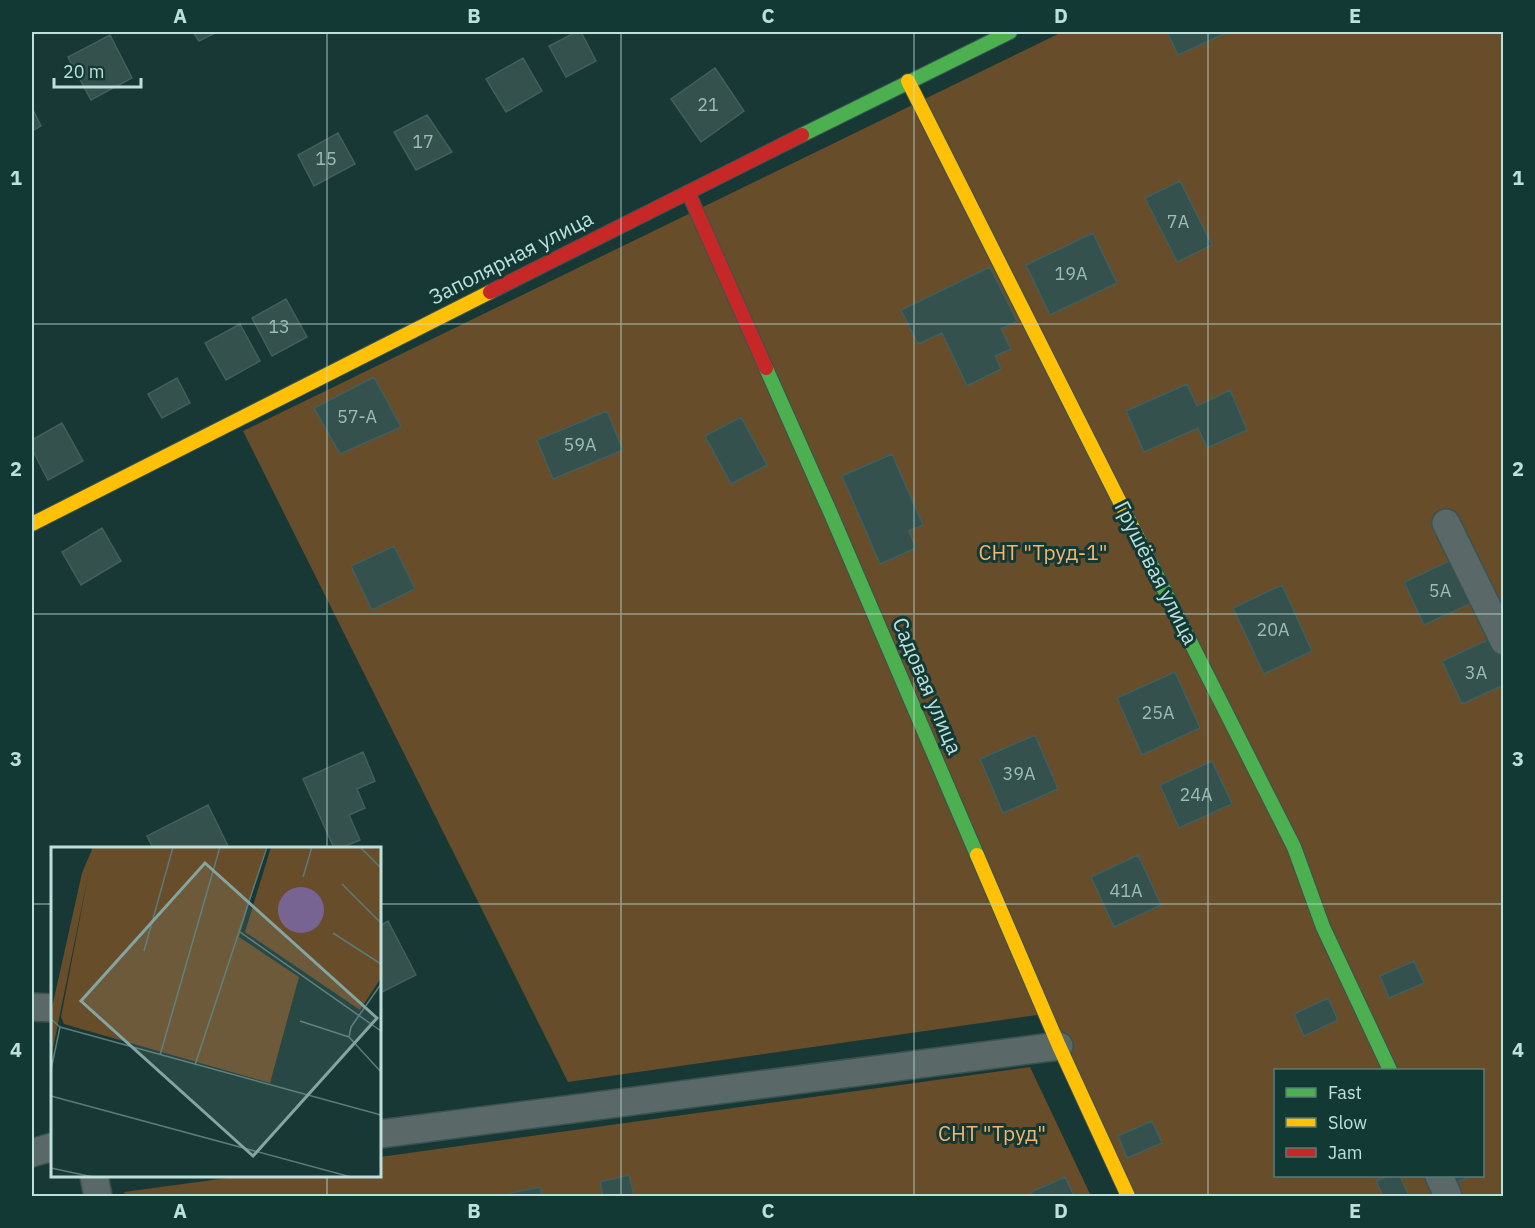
<svg xmlns="http://www.w3.org/2000/svg" width="1535" height="1228" font-family="'IBM Plex Sans',sans-serif">
	<style>
		.green { fill: #684d2a; fill-rule: evenodd }
		.building { fill: #34514e; stroke: #425f5c; stroke-width: 1.5 }
		.lines { fill: none; stroke-linecap: round; stroke-linejoin: round }
		.street-casing { stroke: #385450; stroke-width: 30 }
		.fast-casing { stroke: #385450; stroke-width: 16 }
		.slow-casing { stroke: #385450; stroke-width: 16 }
		.jam-casing { stroke: #385450; stroke-width: 16 }
		.street { stroke: #5a6867; stroke-width: 27 }
		.fast { stroke: #4caf50; stroke-width: 14 }
		.slow { stroke: #ffc107; stroke-width: 14 }
		.jam { stroke: #c62828; stroke-width: 14 }
		.grid { fill: none; stroke: #bee0db; stroke-width: 1.5; stroke-opacity: 0.55 }
		.labels { text-anchor: middle; stroke-width: 6; stroke-linejoin: round; paint-order: stroke }
		.number-label { font-size: 18px; fill: #9cbcb8 }
		.street-label { font-size: 21px; fill: #bee0db; stroke: #133935 }
		.park-label { font-size: 21px; fill: #f5b46f; stroke: #133935 }
		.inset-road { fill: none; stroke: #5a7b77; stroke-width: 1.5 }
		.view { fill: #84a5a1; fill-opacity: 0.15; stroke: #84a5a1; stroke-width: 3 }
		.inset-edge { fill: none; stroke: #bee0db; stroke-width: 3 }
		.neatline { fill: none; stroke: #bee0db; stroke-width: 2 }
		.grid-label { font-size: 20px; text-anchor: middle; font-weight: bold; fill: #bee0db }
	</style>
	<rect width="100%" height="100%" fill="#183835"/>
	<path class="green" d="M 1062,32 L 1503,32 L 1503,1196 L 1130,1196 L 1044,1014 L 568,1082 L 243,431 ZM 1276,1070 L 1482,1070 L 1482,1176 L 1276,1176 Z
		M 1030,1067 L 1091,1196 L 125,1196 L 124,1192 L 242,1176 L 380,1176 L 380,1157 Z"/>
	<path class="building" d="M 193,32 L 217,32 L 199,41 Z
		M 576,32 L 581,32 L 596,61 L 566,77 L 549,46 Z
		M 1167,32 L 1226,32 L 1226,33 L 1178,55 Z
		M 110,35 L 132,78 L 91,100 L 68,57 Z
		M 523,58 L 542,91 L 506,112 L 486,79 Z
		M 715,68 L 744,111 L 701,142 L 671,99 Z
		M 32,108 L 41,126 L 32,131 Z
		M 427,115 L 452,152 L 416,170 L 394,132 Z
		M 338,133 L 355,164 L 314,186 L 298,155 Z
		M 1180,181 L 1212,245 L 1177,262 L 1145,198 Z
		M 1093,233 L 1117,283 L 1050,315 L 1026,265 Z
		M 990,267 L 1017,321 L 1001,329 L 1011,349 L 995,356 L 1001,369 L 967,386 L 942,333 L 918,344 L 901,310 Z
		M 286,299 L 307,337 L 272,356 L 252,318 Z
		M 240,324 L 260,361 L 226,380 L 205,343 Z
		M 374,377 L 401,427 L 340,454 L 314,408 Z
		M 177,378 L 190,403 L 162,418 L 148,394 Z
		M 1187,384 L 1197,406 L 1230,390 L 1247,430 L 1207,448 L 1198,428 L 1144,452 L 1126,411 Z
		M 607,411 L 623,450 L 553,479 L 537,440 Z
		M 741,417 L 767,465 L 731,484 L 705,436 Z
		M 62,423 L 83,461 L 48,480 L 32,449 L 32,440 Z
		M 892,454 L 923,525 L 909,531 L 916,548 L 880,564 L 842,476 Z
		M 102,528 L 121,561 L 81,585 L 62,552 Z
		M 394,546 L 415,589 L 372,610 L 351,566 Z
		M 1456,558 L 1476,601 L 1424,625 L 1404,582 Z
		M 1282,585 L 1312,651 L 1264,674 L 1233,608 Z
		M 1494,637 L 1504,657 L 1504,685 L 1462,704 L 1442,661 Z
		M 1175,672 L 1200,728 L 1142,755 L 1117,698 Z
		M 1035,735 L 1058,789 L 1003,813 L 980,759 Z
		M 363,752 L 375,781 L 357,789 L 365,808 L 349,815 L 360,840 L 341,848 L 334,848 L 303,779 Z
		M 1212,761 L 1232,804 L 1179,828 L 1160,785 Z
		M 208,805 L 229,848 L 153,848 L 147,836 Z
		M 1138,855 L 1161,905 L 1114,927 L 1091,877 Z
		M 388,921 L 416,975 L 380,993 L 380,926 Z
		M 1414,961 L 1424,983 L 1389,998 L 1380,976 Z
		M 1328,998 L 1338,1020 L 1304,1036 L 1294,1014 Z
		M 1152,1121 L 1162,1143 L 1127,1158 L 1118,1136 Z
		M 629,1175 L 634,1196 L 603,1196 L 600,1182 Z
		M 1389,1176 L 1400,1176 L 1409,1196 L 1383,1196 L 1376,1181 Z
		M 1448,1176 L 1472,1176 L 1452,1184 Z
		M 1065,1177 L 1074,1196 L 1033,1196 L 1031,1192 Z
		M 540,1187 L 542,1196 L 512,1196 L 511,1193 Z"/>
	<g class="lines">
		<g class="street-casing">
			<path id="street" d="M 1446,523 L 1504,641
				M 32,1007 L 52,1008
				M 380,1134 L 1059,1046
				M 32,1153 L 52,1147
				M 94,1176 L 98,1196
				M 1439,1176 L 1448,1196"/>
		</g>
		<g class="fast-casing">
			<path id="fast" d="M 802,135 L 1010,32
				M 766,368 L 831,514 L 977,855
				M 1139,540 L 1294,847 L 1323,927 L 1390,1070"/>
		</g>
		<g class="slow-casing">
			<path id="slow" d="M 908,81 L 1139,540
				M 32,524 L 490,292
				M 977,855 L 1059,1046 L 1128,1196"/>
		</g>
		<g class="jam-casing">
			<path id="jam" d="M 688,192 L 766,368
				M 490,292 L 802,135"/>
		</g>
		<use href="#street" class="street"/>
		<use href="#fast" class="fast"/>
		<use href="#slow" class="slow"/>
		<use href="#jam" class="jam"/>
	</g>
	<path class="grid" d="M 327,32 L 327,848M 621,32 L 621,1196M 914,32 L 914,1196M 1208,32 L 1208,1196M 32,324 L 1504,324M 32,614 L 1504,614M 32,904 L 52,904M 380,904 L 1504,904M 327,1176 L 327,1196"/>
	<g class="labels">
		<g class="number-label">
			<text x="708" y="111">21</text>
			<text x="423" y="148">17</text>
			<text x="326" y="165">15</text>
			<text x="1178" y="228">7А</text>
			<text x="1071" y="280">19А</text>
			<text x="279" y="333">13</text>
			<text x="357" y="423">57-А</text>
			<text x="580" y="451">59А</text>
			<text x="1440" y="597">5А</text>
			<text x="1273" y="636">20А</text>
			<text x="1476" y="679">3А</text>
			<text x="1158" y="719">25А</text>
			<text x="1019" y="780">39А</text>
			<text x="1196" y="801">24А</text>
			<text x="1126" y="897">41А</text>
		</g>
		<g class="street-label">
			<text transform="translate(511 258) rotate(-27)" y="7">Заполярная улица</text>
			<text transform="translate(1156 573) rotate(63)" y="7">Грушёвая улица</text>
			<text transform="translate(927 686) rotate(67)" y="7">Садовая улица</text>
		</g>
		<g class="park-label">
			<text x="1043" y="560">СНТ "Труд-1"</text>
			<text x="992" y="1141">СНТ "Труд"</text>
		</g>
	</g>
	<g transform="translate(51 847)">
		<rect width="330" height="330" fill="#183835"/>
		<path d="M 42,0 L 215,0 L 188,90 L 248,130 L 219,236 L 13,177 L 10,170 L 38,24 L 0,211 L 0,165 L 31,26 ZM 220,0 L 330,0 L 330,131 L 309,163 L 194,85 Z" fill="#684d2a"/>
		<path d="M227 63a23 23 0 1 1 46 0a23 23 0 1 1-46 0Z" fill="#786493"/>
		<path class="inset-road" d="M 309,0 L 330,21M 252,30 L 261,0M 291,37 L 330,76M 189,85 L 330,184M 282,86 L 330,117M 93,104 L 122,0M 330,137 L 300,180 L 298,190 L 330,225M 0,172 L 9,180 L 330,268M 249,174 L 298,190M 109,208 L 169,0M 144,218 L 216,0M 0,223 L 9,180M 0,249 L 300,330M 0,321 L 42,330"/>
		<path class="view" d="M 154,16 L 326,171 L 202,309 L 30,154 Z"/>
		<rect width="330" height="330" class="inset-edge"/>
	</g>
	<rect width="1535" height="1228" fill="none" stroke="#133935" stroke-width="66"/>
	<rect x="1274" y="1069" width="210" height="108" fill="#133935" stroke="#577c77" stroke-width="1.5"/>
	<rect x="1286" y="1088" width="30" height="9" fill="#4caf50" stroke="#577c77" stroke-width="1.5"/>
	<text x="1328" y="1099" font-size="18" fill="#bee0db">Fast</text>
	<rect x="1286" y="1118" width="30" height="9" fill="#ffc107" stroke="#577c77" stroke-width="1.5"/>
	<text x="1328" y="1129" font-size="18" fill="#bee0db">Slow</text>
	<rect x="1286" y="1148" width="30" height="9" fill="#c62828" stroke="#577c77" stroke-width="1.5"/>
	<text x="1328" y="1159" font-size="18" fill="#bee0db">Jam</text>
	<path d="M54 78v9h87v-9" fill="none" stroke="#bee0db" stroke-width="3"/>
	<text x="63" y="78" font-size="18" fill="#bee0db" stroke="#133935" stroke-width="4.5" paint-order="stroke">20 m</text>
	<rect x="33" y="33" width="1469" height="1162" class="neatline"/>
	<g class="grid-label">
		<text x="180" y="23">A</text>
		<text x="474" y="23">B</text>
		<text x="768" y="23">C</text>
		<text x="1061" y="23">D</text>
		<text x="1355" y="23">E</text>
		<text x="16" y="185">1</text>
		<text x="1518" y="185">1</text>
		<text x="16" y="476">2</text>
		<text x="1518" y="476">2</text>
		<text x="16" y="766">3</text>
		<text x="1518" y="766">3</text>
		<text x="16" y="1057">4</text>
		<text x="1518" y="1057">4</text>
		<text x="180" y="1218">A</text>
		<text x="474" y="1218">B</text>
		<text x="768" y="1218">C</text>
		<text x="1061" y="1218">D</text>
		<text x="1355" y="1218">E</text>
	</g>
</svg>
